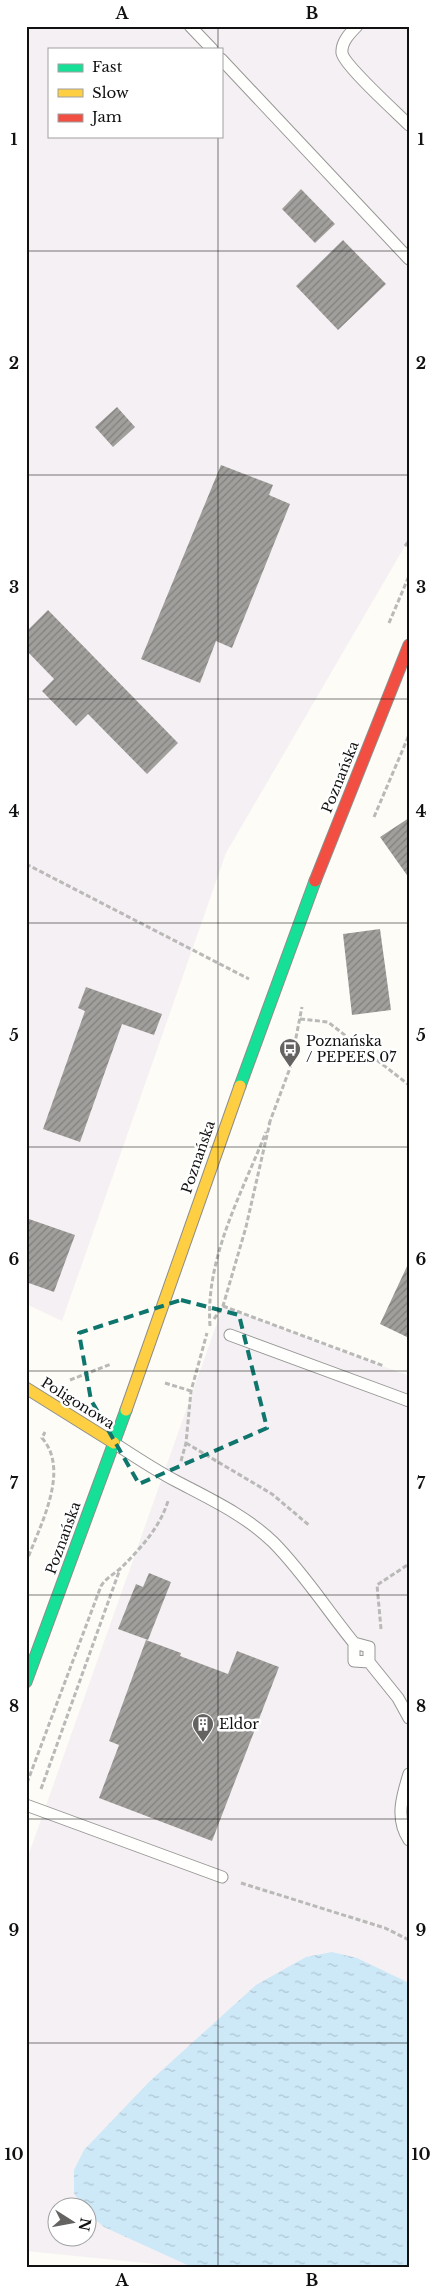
<svg xmlns="http://www.w3.org/2000/svg" width="435" height="2294" font-family="'Libre Baskerville',serif">
	<style>
		.industrial { fill: #f5f0f3; fill-rule: evenodd }
		.water { fill: url(#water-ripples) }
		.building { fill: url(#building-hatch) }
		.lines { fill: none; stroke-linecap: round; stroke-linejoin: round }
		.lane-casing { stroke: #979795; stroke-width: 13 }
		.fast-casing { stroke: #8e8d8b; stroke-width: 13 }
		.slow-casing { stroke: #8e8d8b; stroke-width: 13 }
		.jam-casing { stroke: #8e8d8b; stroke-width: 13 }
		.path { stroke: #b9b9b8; stroke-width: 3; stroke-dasharray: 5 2.5; stroke-linecap: butt }
		.lane { stroke: #fffffe; stroke-width: 11 }
		.fast { stroke: #16e098; stroke-width: 11 }
		.slow { stroke: #ffcf43; stroke-width: 11 }
		.jam { stroke: #f24e42; stroke-width: 11 }
		.marked { fill: none; stroke: #0f766e; stroke-width: 4; stroke-dasharray: 10 6; stroke-linejoin: round }
		.grid { fill: none; stroke: #111; stroke-width: 1; stroke-opacity: 0.55 }
		.labels { text-anchor: middle; stroke-width: 5; stroke-linejoin: round; paint-order: stroke }
		.street-label { font-size: 14px; fill: #111; stroke: #fff }
		.poi-label { font-size: 14px; fill: #111; stroke: #fff; text-anchor: start }
		.neatline { fill: none; stroke: #111; stroke-width: 2 }
		.grid-label { font-size: 16px; text-anchor: middle; font-weight: bold; fill: #111 }
	</style>
	<defs>
		<pattern id="water-ripples" width="26" height="14" patternUnits="userSpaceOnUse" patternTransform="scale(1.25)"><rect width="26" height="14" fill="#cde8f7"/><path d="M2 4q2-2 4 0t4 0M15 11q2-2 4 0t4 0" fill="none" stroke="#afc6d3"/></pattern>
		<pattern id="building-hatch" width="6" height="6" patternUnits="userSpaceOnUse" patternTransform="scale(1.25)"><rect width="6" height="6" fill="#a19f9c"/><path d="M-1 1l2-2M0 6l6-6M5 7l2-2" fill="none" stroke="#82807e"/></pattern>
	</defs>
	<rect width="100%" height="100%" fill="#fdfcf7"/>
	<path class="industrial" d="M 26,26 L 409,26 L 409,539 L 226,853 L 62,1321 L 26,1304 ZM 49,49 L 221,49 L 221,136 L 49,136 Z
		M 223,1306 L 409,1376 L 409,2268 L 194,2268 L 26,2251 L 26,1862 ZM 58,2206 L 88,2206 L 88,2236 L 58,2236 Z"/>
	<path class="water" d="M 332,1952 L 357,1958 L 409,1983 L 409,2268 L 194,2268 L 104,2227 L 88,2213 L 88,2206 L 82,2206 L 74,2193 L 74,2170 L 84,2150 L 149,2082 L 256,1985 L 306,1957 Z"/>
	<path class="building" d="M 301,189 L 335,224 L 315,243 L 282,209 Z
		M 343,240 L 386,284 L 338,330 L 296,286 Z
		M 117,407 L 135,427 L 113,447 L 95,427 Z
		M 221,465 L 273,485 L 269,495 L 290,504 L 232,648 L 216,641 L 200,683 L 141,659 Z
		M 48,610 L 178,743 L 147,774 L 88,714 L 76,726 L 42,691 L 54,679 L 26,650 L 26,632 Z
		M 409,818 L 409,878 L 380,837 Z
		M 380,929 L 391,1010 L 352,1015 L 343,934 Z
		M 86,987 L 162,1014 L 154,1035 L 122,1024 L 80,1142 L 43,1129 L 85,1011 L 78,1008 Z
		M 26,1218 L 75,1235 L 54,1292 L 26,1282 Z
		M 409,1262 L 409,1338 L 380,1324 Z
		M 149,1573 L 171,1582 L 148,1640 L 118,1629 L 136,1584 L 143,1587 Z
		M 146,1640 L 181,1653 L 180,1656 L 228,1674 L 237,1651 L 279,1667 L 212,1841 L 99,1798 L 119,1745 L 109,1741 Z"/>
	<g class="lines">
		<g class="lane-casing">
			<path id="lane" d="M 190,26 L 212,49
				M 357,26 C 350,33 341,42 342,53 C 344,65 397,113 409,125
				M 221,59 L 409,259
				M 230,1335 L 409,1401
				M 114,1443 C 134,1456 155,1470 176,1481 C 210,1499 245,1515 273,1542 C 303,1572 327,1610 354,1643 L 369,1647 L 369,1662 L 398,1698 L 409,1718
				M 354,1643 L 354,1661 L 369,1662
				M 409,1774 C 402,1796 395,1819 409,1840
				M 26,1805 L 222,1877"/>
		</g>
		<g class="fast-casing">
			<path id="fast" d="M 240,1086 L 315,881
				M 26,1682 L 126,1410"/>
		</g>
		<g class="slow-casing">
			<path id="slow" d="M 26,1388 L 114,1443
				M 126,1410 L 240,1086"/>
		</g>
		<g class="jam-casing">
			<path id="jam" d="M 315,881 L 409,645"/>
		</g>
		<path class="path" d="M 405,546 L 409,541
			M 389,623 L 409,576
			M 374,817 L 409,735
			M 26,864 L 249,979
			M 300,1019 L 328,1022 L 409,1085
			M 269,1124 L 290,1068 L 302,1007
			M 223,1306 L 384,1366
			M 214,1319 L 223,1306 L 246,1227 L 270,1122
			M 210,1326 C 205,1258 242,1193 266,1132
			M 70,1380 L 111,1364
			M 165,1383 L 191,1391
			M 186,1443 L 272,1494 L 310,1526
			M 181,1461 L 186,1443 L 191,1391 L 207,1333
			M 26,1563 C 39,1527 71,1471 42,1438 L 45,1432
			M 381,1629 L 377,1585 L 409,1564
			M 27,1783 L 101,1586 C 106,1578 114,1574 121,1568 C 141,1548 160,1527 168,1501
			M 41,1789 L 120,1569
			M 241,1883 L 385,1928 L 409,1940"/>
		<use href="#lane" class="lane"/>
		<use href="#fast" class="fast"/>
		<use href="#slow" class="slow"/>
		<use href="#jam" class="jam"/>
	</g>
	<path class="marked" d="M 181,1300 L 239,1315 L 267,1428 L 139,1484 L 91,1400 L 79,1333 Z"/>
	<path class="grid" d="M 218,26 L 218,49M 218,136 L 218,2268M 26,251 L 409,251M 26,475 L 409,475M 26,699 L 409,699M 26,923 L 409,923M 26,1147 L 409,1147M 26,1371 L 409,1371M 26,1595 L 409,1595M 26,1819 L 409,1819M 26,2043 L 409,2043"/>
	<defs>
		<g id="bus-pin" transform="scale(1.125)"><path d="M0 17L-7.5 6A9.5 9.5 0 1 1 7.5 6Z" fill="#646362" stroke="#fff"/><path d="M-5-6H5V4H4V6H2V4H-2V6H-4V4H-5ZM-3.5-4V0h7V-4ZM-3.5 1.2v1.5H-2V1.2ZM2 1.2v1.5H3.5V1.2Z" fill="#fff"/></g>
		<g id="building-pin" transform="scale(1.125)"><path d="M0 17L-7.5 6A9.5 9.5 0 1 1 7.5 6Z" fill="#646362" stroke="#fff"/><path d="M-4-6H4V6H1V3H-1V6H-4ZM-2.5-4.3h1.7v1.8h-1.7ZM.8-4.3h1.7v1.8H.8ZM-2.5-1h1.7V.8h-1.7ZM.8-1h1.7V.8H.8Z" fill="#fff"/></g>
	</defs>
	<g fill-rule="evenodd">
		<use href="#bus-pin" x="290" y="1049"/>
		<use href="#building-pin" x="203" y="1724"/>
	</g>
	<g class="labels">
		<g class="street-label">
			<text transform="translate(340 777) rotate(-68)" y="5">Poznańska</text>
			<text transform="translate(198 1157) rotate(-71)" y="5">Poznańska</text>
			<text transform="translate(78 1403) rotate(32)" y="5">Poligonowa</text>
			<text transform="translate(63 1538) rotate(-70)" y="5">Poznańska</text>
		</g>
		<g class="poi-label">
			<text x="306" y="1046">Poznańska<tspan x="306" dy="16">/ PEPEES 07</tspan></text>
			<text x="219" y="1729">Eldor</text>
		</g>
	</g>
	<rect width="435" height="2294" fill="none" stroke="#ffffff" stroke-width="55"/>
	<rect x="48" y="48" width="175" height="90" fill="#ffffff" stroke="#a0a0a0"/>
	<rect x="58" y="64" width="25" height="8" fill="#16e098" stroke="#a0a0a0"/>
	<text x="92" y="72" font-size="15" fill="#111111">Fast</text>
	<rect x="58" y="89" width="25" height="8" fill="#ffcf43" stroke="#a0a0a0"/>
	<text x="92" y="98" font-size="15" fill="#111111">Slow</text>
	<rect x="58" y="114" width="25" height="8" fill="#f24e42" stroke="#a0a0a0"/>
	<text x="92" y="122" font-size="15" fill="#111111">Jam</text>
	<g transform="translate(72 2222) rotate(101)"><circle r="24" fill="#ffffff" stroke="#a0a0a0"/>
	<path d="M0-4L9 19L0 12L-9 19Z" fill="#646362"/>
	<text y="-8" font-size="14" font-weight="bold" text-anchor="middle" fill="#111111">N</text>
	</g>
	<rect x="28" y="28" width="380" height="2238" class="neatline"/>
	<g class="grid-label">
		<text x="122" y="19">A</text>
		<text x="312" y="19">B</text>
		<text x="14" y="145">1</text>
		<text x="421" y="145">1</text>
		<text x="14" y="369">2</text>
		<text x="421" y="369">2</text>
		<text x="14" y="593">3</text>
		<text x="421" y="593">3</text>
		<text x="14" y="817">4</text>
		<text x="421" y="817">4</text>
		<text x="14" y="1041">5</text>
		<text x="421" y="1041">5</text>
		<text x="14" y="1265">6</text>
		<text x="421" y="1265">6</text>
		<text x="14" y="1489">7</text>
		<text x="421" y="1489">7</text>
		<text x="14" y="1712">8</text>
		<text x="421" y="1712">8</text>
		<text x="14" y="1936">9</text>
		<text x="421" y="1936">9</text>
		<text x="14" y="2160">10</text>
		<text x="421" y="2160">10</text>
		<text x="122" y="2286">A</text>
		<text x="312" y="2286">B</text>
	</g>
</svg>
